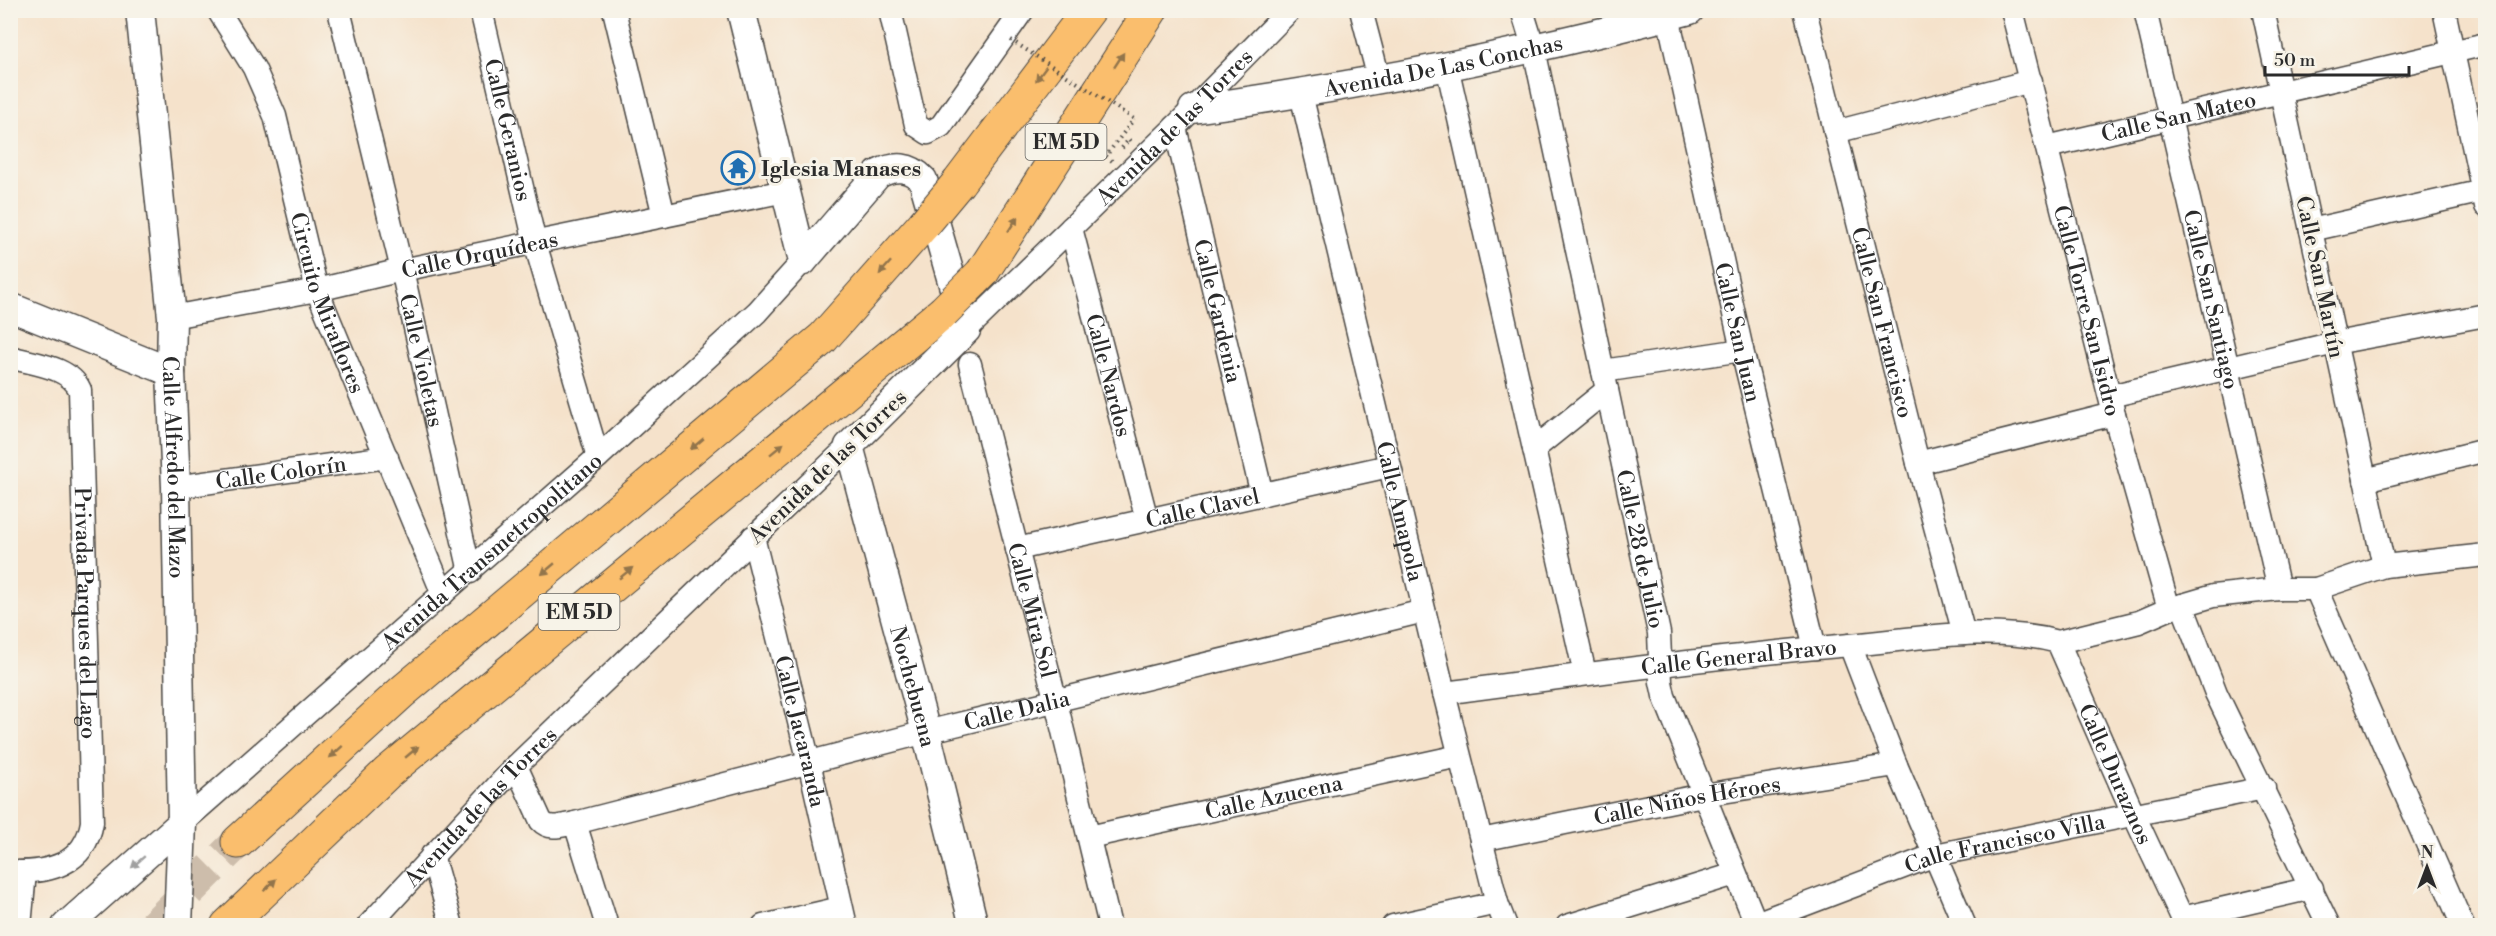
<svg xmlns="http://www.w3.org/2000/svg" width="2496" height="936" font-family="'Libre Bodoni',serif">
	<style>
		.lines { fill: none; stroke-linecap: round; stroke-linejoin: round }
		.motorway-tunnel { stroke: #cdbdab; stroke-width: 33; stroke-dasharray: 33 16; stroke-linecap: butt }
		.minor-casing { stroke: #494643; stroke-width: 25 }
		.tertiary-casing { stroke: #494643; stroke-width: 31 }
		.motorway-casing { stroke: #494643; stroke-width: 35 }
		.path { stroke: #494643; stroke-width: 4; stroke-dasharray: 1.5 4.5; stroke-linecap: butt }
		.minor { stroke: #fff; stroke-width: 22 }
		.tertiary { stroke: #fff; stroke-width: 28 }
		.motorway { stroke: #fabe6d; stroke-width: 33 }
		.motorway-bridge-casing { stroke: #494643; stroke-width: 35; stroke-linecap: butt }
		.path-bridge { stroke: #494643; stroke-width: 4; stroke-dasharray: 1.5 4.5; stroke-linecap: butt }
		.motorway-bridge { stroke: #fabe6d; stroke-width: 33 }
		.oneway { fill: #92744c }
		.oneway2 { fill: #a0a0a0 }
		.labels { text-anchor: middle; stroke-width: 6; stroke-linejoin: round; paint-order: stroke }
		.shield { fill: #f7f3e8; stroke: #686764; stroke-width: 1.5 }
		.shield-label { font-size: 21px; font-weight: bold; fill: #2b2b2b }
		.street-label { font-size: 22px; fill: #2b2b2b; stroke: #f7f3e8 }
		.poi-label { font-size: 22px; font-weight: bold; fill: #2b2b2b; stroke: #f7f3e8; text-anchor: start }
	</style>
	<rect width="100%" height="100%" fill="#f7f3e8"/>
	<filter id="ink" filterUnits="userSpaceOnUse"><feTurbulence type="fractalNoise" baseFrequency=".0167" numOctaves="2"/><feDisplacementMap in="SourceGraphic" scale="12" xChannelSelector="R" yChannelSelector="G"/><feConvolveMatrix kernelMatrix="1 2 1 2 8 2 1 2 1" color-interpolation-filters="sRGB"/></filter>
	<filter id="wash" filterUnits="userSpaceOnUse"><feTurbulence type="fractalNoise" baseFrequency=".008" numOctaves="4" result="noise"/><feDisplacementMap in="SourceGraphic" scale="24" xChannelSelector="R" yChannelSelector="G"/><feGaussianBlur stdDeviation="1.35" result="paint"/><feColorMatrix in="noise" values="0 0 0 0 0 0 0 0 0 0 0 0 0 0 0 0 0 1.4 0 .05"/><feComposite in="paint" operator="in"/></filter>
	<g filter="url(#wash)">
		<rect width="100%" height="100%" fill="#f5e2cb"/>
	</g>
	<g filter="url(#ink)">
		<g class="lines">
			<path class="motorway-tunnel" d="M 154,926 L 238,842"/>
			<g class="minor-casing">
				<g id="minor">
					<path id="s1" d="M 218,10 L 254,68 L 275,116 L 317,290 L 443,594"/>
					<path id="s2" d="M 339,10 L 402,270 L 470,572"/>
					<path id="s3" d="M 481,10 L 535,243 L 598,457"/>
					<path d="M 614,10 L 664,216"/>
					<path d="M 890,10 L 916,125 L 928,133 L 941,126 L 1023,10"/>
					<path d="M 1361,10 L 1379,79"/>
					<path id="s4" d="M 1522,10 L 1534,49 L 1659,633 L 1661,682 L 1664,696 L 1757,926"/>
					<path id="s5" d="M 1805,10 L 1918,463 L 1964,634"/>
					<path id="s6" d="M 2012,10 L 2114,414 L 2169,609"/>
					<path id="s7" d="M 2145,10 L 2279,589"/>
					<path d="M 2444,10 L 2486,206"/>
					<path id="s8" d="M 1668,16 L 1742,350 L 1815,648"/>
					<path d="M 1447,66 L 1585,674"/>
					<path id="s9" d="M 1301,94 L 1444,693 L 1497,903 L 1506,926"/>
					<path id="s10" d="M 1175,127 L 1262,495"/>
					<path d="M 1835,132 L 2031,81"/>
					<path id="s11" d="M 2047,147 L 2486,44"/>
					<path id="s12" d="M 1071,228 L 1147,520"/>
					<path d="M 2311,230 L 2483,191"/>
					<path id="s13" d="M 172,317 L 317,290 L 402,270 L 785,191"/>
					<path id="s14" d="M 966,330 L 1175,127 L 1290,10"/>
					<path id="s15" d="M 10,357 C 33,364 69,366 80,390 L 92,822 C 85,865 49,873 10,872"/>
					<path id="s16" d="M 970,364 L 1056,702 L 1110,926"/>
					<path d="M 1603,371 L 1742,350"/>
					<path d="M 2110,396 L 2335,343 L 2486,315"/>
					<path d="M 1534,449 L 1607,390"/>
					<path d="M 1918,463 L 2114,414"/>
					<path d="M 2365,480 L 2486,450"/>
					<path id="s17" d="M 176,487 L 387,457"/>
					<path id="s18" d="M 753,537 L 809,762 L 846,926"/>
					<path id="s19" d="M 1017,549 L 1389,466"/>
					<path d="M 2384,566 L 2486,555"/>
					<path d="M 2316,589 L 2463,926"/>
					<path d="M 2182,605 L 2216,693 L 2329,926"/>
					<path d="M 2058,642 L 2139,622 L 2169,609 L 2213,596 L 2279,589 L 2316,589 L 2384,566 L 2263,10"/>
					<path d="M 1850,645 L 1896,765 L 1965,926"/>
					<path id="s20" d="M 1444,693 C 1579,675 1714,657 1850,645 C 1918,639 1991,624 2058,642 L 2133,813 L 2186,926"/>
					<path d="M 516,766 L 541,821 C 550,831 563,825 575,823 L 607,926"/>
					<path id="s21" d="M 182,823 L 598,457 L 757,312 L 803,261"/>
					<path id="s22" d="M 575,823 L 926,732 L 1424,611"/>
					<path id="s23" d="M 1089,837 L 1459,756"/>
					<path id="s24" d="M 1481,840 L 1703,795 L 1896,765"/>
					<path d="M 432,855 L 452,926"/>
					<path d="M 2182,918 L 2312,888"/>
					<path id="s25" d="M 1756,923 L 1935,855 L 2264,788"/>
					<path d="M 20,926 L 25,872"/>
					<path id="s26" d="M 368,926 L 516,766 L 849,446"/>
					<path d="M 763,926 L 841,908"/>
					<path d="M 1393,926 L 1497,903"/>
					<path d="M 1567,926 L 1735,874"/>
				</g>
			</g>
			<g class="tertiary-casing">
				<g id="tertiary">
					<path id="s27" d="M 140,10 L 172,317 L 171,372 L 176,487 L 182,823 L 178,926"/>
					<path d="M 741,10 L 803,261"/>
					<path id="s28" d="M 1193,109 C 1360,86 1527,53 1690,10"/>
					<path id="s29" d="M 803,261 L 878,174 C 895,165 910,166 923,180 L 966,330 L 849,446 L 926,732 L 974,926"/>
					<path d="M 10,307 L 171,372"/>
					<path d="M 66,926 L 182,823"/>
				</g>
			</g>
			<g class="motorway-casing">
				<path id="motorway" d="M 959,182 L 1089,10
					M 982,273 L 1151,10
					M 238,842 L 402,692 L 823,338 L 924,224
					M 227,926 L 388,772 L 943,312"/>
			</g>
			<path class="path" d="M 1122,148 L 1129,139 L 1132,143
				M 1112,161 L 1106,156 L 1134,119"/>
			<use href="#minor" class="minor"/>
			<use href="#tertiary" class="tertiary"/>
			<use href="#motorway" class="motorway"/>
			<g class="motorway-bridge-casing">
				<path id="motorway-bridge" d="M 924,224 L 959,182
					M 943,312 L 982,273"/>
			</g>
			<path class="path-bridge" d="M 1011,40 L 1134,119"/>
			<use href="#motorway-bridge" class="motorway-bridge"/>
		</g>
		<defs><path id="oneway-solid" d="M-6-.8H1V-3.2L6.5 0L1 3.2V.8H-6Z" transform="scale(1.5)"/></defs>
		<g class="oneway">
			<use href="#oneway-solid" transform="translate(1119 60) rotate(-57)"/>
			<use href="#oneway-solid" transform="translate(1041 74) rotate(127)"/>
			<use href="#oneway-solid" transform="translate(1013 224) rotate(-57)"/>
			<use href="#oneway-solid" transform="translate(885 268) rotate(132)"/>
			<use href="#oneway-solid" transform="translate(697 444) rotate(140)"/>
			<use href="#oneway-solid" transform="translate(777 449) rotate(-39)"/>
			<use href="#oneway-solid" transform="translate(548 569) rotate(140)"/>
			<use href="#oneway-solid" transform="translate(626 573) rotate(-39)"/>
			<use href="#oneway-solid" transform="translate(336 752) rotate(138)"/>
			<use href="#oneway-solid" transform="translate(412 752) rotate(-40)"/>
			<use href="#oneway-solid" transform="translate(270 885) rotate(-44)"/>
		</g>
		<use class="oneway2" href="#oneway-solid" transform="translate(138 862) rotate(139)"/>
	</g>
	<defs>
		<g id="temple-ring" transform="scale(1.725)"><circle r="9.5" fill="#f7f3e8" stroke="#1f6fb2" stroke-width="1.5"/><path d="M0-6L5-2H3V0L6.5 2.5H4V6H1.5V3h-3V6H-4V2.5H-6.5L-3 0V-2H-5Z" fill="#1f6fb2"/></g>
	</defs>
	<g fill-rule="evenodd">
		<use href="#temple-ring" x="738" y="168"/>
	</g>
	<g class="labels">
		<g class="shield">
			<rect x="1025.5" y="124" width="81" height="36" rx="4.5"/>
			<rect x="538.5" y="594" width="81" height="36" rx="4.5"/>
		</g>
		<g class="shield-label">
			<text x="1066" y="149">EM 5D</text>
			<text x="579" y="619">EM 5D</text>
		</g>
		<g class="street-label">
			<text dy="8" stroke="none"><textPath href="#s28" startOffset="254">Avenida De Las Conchas</textPath></text>
			<text dy="8" stroke="none"><textPath href="#s11" startOffset="135">Calle San Mateo</textPath></text>
			<text dy="8" stroke="none"><textPath href="#s14" startOffset="291">Avenida de las Torres</textPath></text>
			<text dy="8" stroke="none"><textPath href="#s3" startOffset="123">Calle Geranios</textPath></text>
			<text dy="8" stroke="none"><textPath href="#s13" startOffset="314">Calle Orquídeas</textPath></text>
			<text transform="translate(2321 277) rotate(78)" y="8">Calle San Martín</text>
			<text dy="8" stroke="none"><textPath href="#s7" startOffset="297">Calle San Santiago</textPath></text>
			<text dy="8" stroke="none"><textPath href="#s1" startOffset="315">Circuito Miraflores</textPath></text>
			<text dy="8" stroke="none"><textPath href="#s10" startOffset="189">Calle Gardenia</textPath></text>
			<text dy="8" stroke="none"><textPath href="#s6" startOffset="310">Calle Torre San Isidro</textPath></text>
			<text dy="8" stroke="none"><textPath href="#s5" startOffset="322">Calle San Francisco</textPath></text>
			<text dy="8" stroke="none"><textPath href="#s8" startOffset="324">Calle San Juan</textPath></text>
			<text dy="8" stroke="none"><textPath href="#s2" startOffset="360">Calle Violetas</textPath></text>
			<text dy="8" stroke="none"><textPath href="#s12" startOffset="152">Calle Nardos</textPath></text>
			<text transform="translate(827 466) rotate(-44)" y="8">Avenida de las Torres</text>
			<text dy="8" stroke="none"><textPath href="#s27" startOffset="459">Calle Alfredo del Mazo</textPath></text>
			<text dy="8" stroke="none"><textPath href="#s17" startOffset="106">Calle Colorín</textPath></text>
			<text dy="8" stroke="none"><textPath href="#s19" startOffset="190">Calle Clavel</textPath></text>
			<text dy="8" stroke="none"><textPath href="#s9" startOffset="429">Calle Amapola</textPath></text>
			<text dy="8" stroke="none"><textPath href="#s4" startOffset="552">Calle 28 de Julio</textPath></text>
			<text dy="8" stroke="none"><textPath href="#s21" startOffset="412">Avenida Transmetropolitano</textPath></text>
			<text dy="8" stroke="none"><textPath href="#s16" startOffset="254">Calle Mira Sol</textPath></text>
			<text dy="8" stroke="none"><textPath href="#s15" startOffset="303">Privada Parques del Lago</textPath></text>
			<text dy="8" stroke="none"><textPath href="#s20" startOffset="297">Calle General Bravo</textPath></text>
			<text dy="8" stroke="none"><textPath href="#s29" startOffset="734">Nochebuena</textPath></text>
			<text dy="8" stroke="none"><textPath href="#s22" startOffset="456">Calle Dalia</textPath></text>
			<text dy="8" stroke="none"><textPath href="#s18" startOffset="200">Calle Jacaranda</textPath></text>
			<text dy="8" stroke="none"><textPath href="#s20" startOffset="762">Calle Duraznos</textPath></text>
			<text dy="8" stroke="none"><textPath href="#s23" startOffset="189">Calle Azucena</textPath></text>
			<text dy="8" stroke="none"><textPath href="#s24" startOffset="210">Calle Niños Héroes</textPath></text>
			<text dy="8" stroke="none"><textPath href="#s26" startOffset="164">Avenida de las Torres</textPath></text>
			<text dy="8" stroke="none"><textPath href="#s25" startOffset="262">Calle Francisco Villa</textPath></text>
		</g>
		<g class="poi-label">
			<text x="761" y="176">Iglesia Manases</text>
		</g>
	</g>
	<rect width="2496" height="936" fill="none" stroke="#f7f3e8" stroke-width="36"/>
	<g transform="translate(2427 867)" stroke="#f7f3e8" stroke-width="4.5" paint-order="stroke">
	<path d="M0-4.5L10 22L0 15L-10 22Z" fill="#2b2b2b"/>
	<text y="-9" font-size="16" font-weight="bold" text-anchor="middle" fill="#2b2b2b">N</text>
	</g>
	<path d="M2265 66v9h144v-9" fill="none" stroke="#2b2b2b" stroke-width="3"/>
	<text x="2274" y="66" font-size="18" fill="#2b2b2b" stroke="#f7f3e8" stroke-width="4.5" paint-order="stroke">50 m</text>
</svg>
